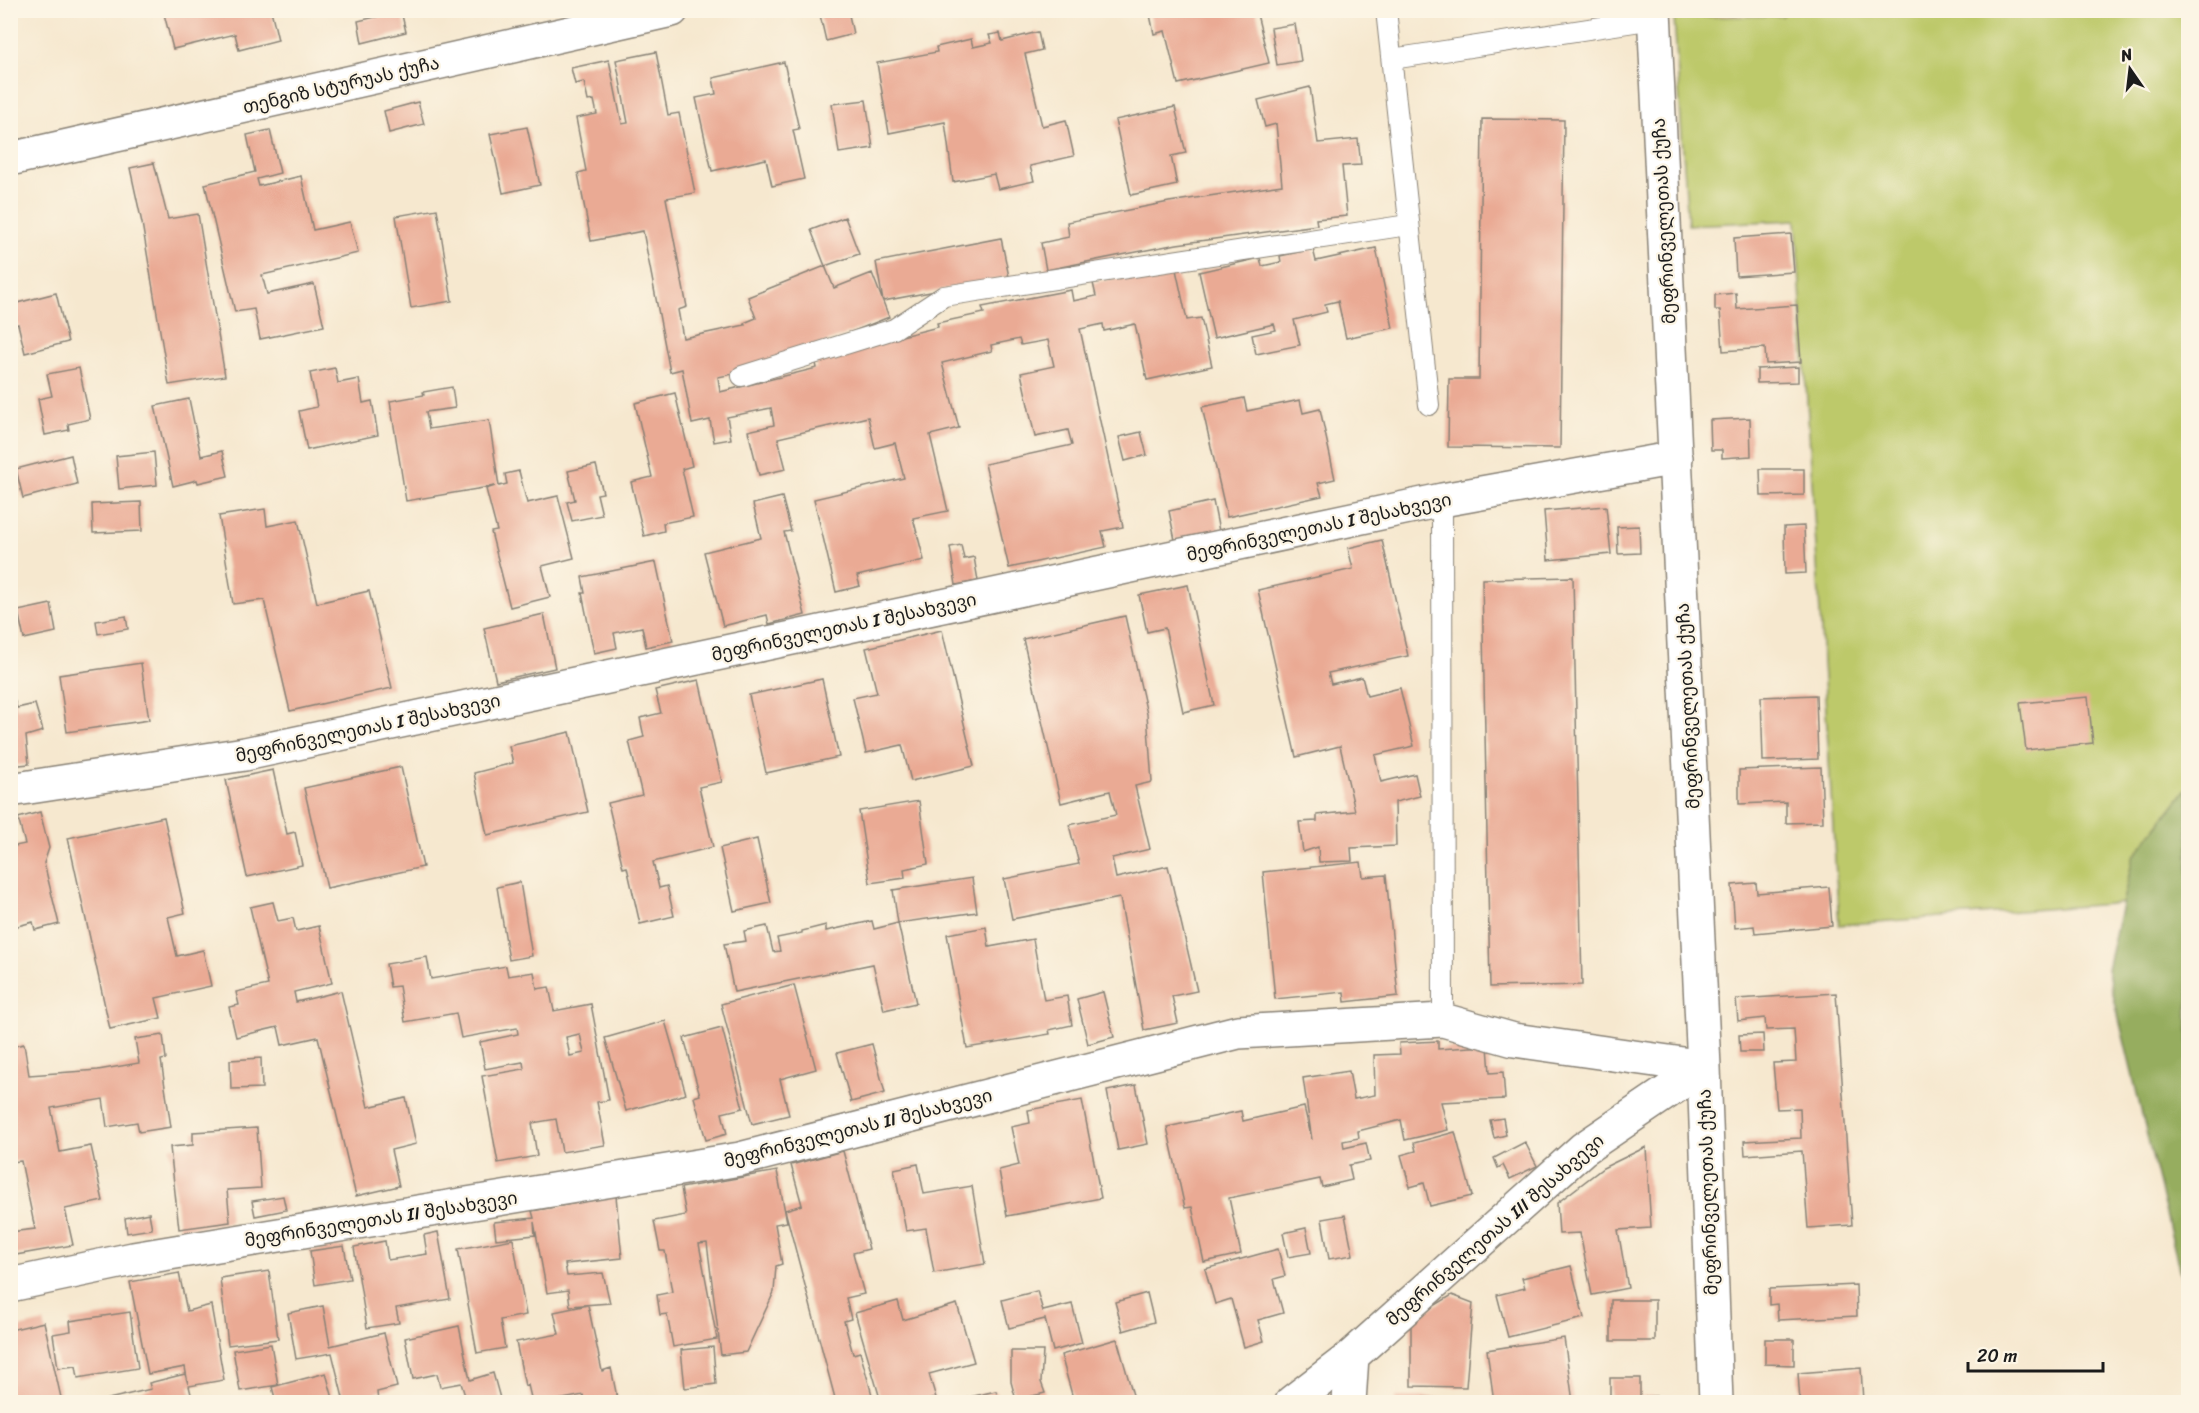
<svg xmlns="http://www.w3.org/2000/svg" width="2199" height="1413" font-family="Sriracha,'Noto Sans Georgian',sans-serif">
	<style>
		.green { fill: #bdc96b; stroke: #6c7244; stroke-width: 1.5 }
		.forest { fill: #96ad5f; stroke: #59643e; stroke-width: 1.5 }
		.building { fill: #eaaa94; fill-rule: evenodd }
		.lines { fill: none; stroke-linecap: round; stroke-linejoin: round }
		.service-casing { stroke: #898276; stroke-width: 22 }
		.minor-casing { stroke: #898276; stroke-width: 36 }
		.service { stroke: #fff; stroke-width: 20 }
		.minor { stroke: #fff; stroke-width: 33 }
		.labels { text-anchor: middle; stroke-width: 4.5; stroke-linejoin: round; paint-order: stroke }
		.street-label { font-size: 18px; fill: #1c1c1c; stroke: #fcf5e5 }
	</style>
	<rect width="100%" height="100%" fill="#fcf5e5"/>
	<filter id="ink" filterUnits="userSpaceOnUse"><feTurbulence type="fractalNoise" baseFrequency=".0167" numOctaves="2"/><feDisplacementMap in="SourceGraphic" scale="12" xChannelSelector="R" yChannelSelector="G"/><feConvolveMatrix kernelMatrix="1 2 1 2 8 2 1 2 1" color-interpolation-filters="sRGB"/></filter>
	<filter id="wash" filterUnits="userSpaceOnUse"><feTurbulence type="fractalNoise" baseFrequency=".008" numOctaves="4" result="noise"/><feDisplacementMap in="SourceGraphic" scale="24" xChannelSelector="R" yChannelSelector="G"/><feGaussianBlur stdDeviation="1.35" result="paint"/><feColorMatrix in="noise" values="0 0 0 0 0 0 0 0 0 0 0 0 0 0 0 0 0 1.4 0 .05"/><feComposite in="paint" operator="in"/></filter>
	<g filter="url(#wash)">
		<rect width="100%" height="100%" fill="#f6e8cf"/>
		<path class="green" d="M 1784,10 L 2188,11 L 2188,787 L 2133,858 L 2123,903 L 1839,925 L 1796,220 L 1688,225 L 1674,17 L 1783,16 Z"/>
		<path class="forest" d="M 2188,787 L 2188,1402 L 2184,1289 L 2107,969 L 2133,858 Z"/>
		<g id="blocks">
			<path class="building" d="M 163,10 L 271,10 L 278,40 L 239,50 L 235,34 L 173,49 Z
				M 836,10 L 848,10 L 853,34 L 826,41 L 820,15 Z
				M 1149,10 L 1256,10 L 1269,63 L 1178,84 L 1165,31 L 1154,34 Z
				M 1701,10 L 1777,10 L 1777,13 L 1701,16 Z
				M 401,11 L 406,32 L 362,43 L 358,21 Z
				M 1295,24 L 1301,61 L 1277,65 L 1271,28 Z
				M 1038,32 L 1042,50 L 1025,54 L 1042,126 L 1066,120 L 1074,156 L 1030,166 L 1034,181 L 998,189 L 994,174 L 953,182 L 945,122 L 889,133 L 877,63 L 937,52 L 936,47 L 971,39 L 973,47 L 992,43 L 989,35 L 1000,33 L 1002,41 Z
				M 656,52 L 668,115 L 679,113 L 695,193 L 666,198 L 687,307 L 678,310 L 683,338 L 745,325 L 744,323 L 756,318 L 748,297 L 825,266 L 834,288 L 872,273 L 889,317 L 762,368 L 718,377 L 720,392 L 817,368 L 815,358 L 938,327 L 937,323 L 984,313 L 982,307 L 1071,290 L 1073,301 L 1096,296 L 1093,283 L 1175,265 L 1187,320 L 1201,318 L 1212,366 L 1147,380 L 1135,324 L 1104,331 L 1103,324 L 1080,329 L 1123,527 L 1102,531 L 1106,547 L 1009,568 L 985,464 L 1072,445 L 1068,430 L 1035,437 L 1021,373 L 1054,366 L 1048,340 L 1021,345 L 1019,339 L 991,345 L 992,351 L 942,363 L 959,428 L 930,435 L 948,511 L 913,518 L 924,560 L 857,576 L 860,586 L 836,592 L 814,499 L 904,478 L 895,443 L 875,448 L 868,417 L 778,438 L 786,469 L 759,475 L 748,431 L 774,425 L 771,408 L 727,417 L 731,439 L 714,442 L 710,420 L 692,424 L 682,369 L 670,372 L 643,231 L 591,241 L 578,173 L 586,171 L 576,118 L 597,114 L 594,100 L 588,101 L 584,82 L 575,84 L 571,68 L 609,60 L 622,124 L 628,123 L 616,60 Z
				M 784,62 L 799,129 L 793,130 L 804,179 L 772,186 L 766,159 L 712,171 L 696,98 L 716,94 L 713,78 Z
				M 1310,87 L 1318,143 L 1358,139 L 1361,165 L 1342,166 L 1347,216 L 1316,219 L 1317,225 L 1177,244 L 1046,270 L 1041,243 L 1069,237 L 1067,222 L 1169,202 L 1282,185 L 1276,124 L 1265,127 L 1258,100 Z
				M 866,100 L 873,148 L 839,153 L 832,104 Z
				M 418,102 L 424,124 L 389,133 L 384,111 Z
				M 1175,107 L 1186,153 L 1171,156 L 1177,185 L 1131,195 L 1115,120 Z
				M 1482,119 L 1564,120 L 1560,448 L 1448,447 L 1449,379 L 1479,379 Z
				M 527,127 L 540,185 L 503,193 L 490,134 Z
				M 270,130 L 280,173 L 257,179 L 259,186 L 301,176 L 313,230 L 350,222 L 358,253 L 262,275 L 267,294 L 314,284 L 324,326 L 260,339 L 254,309 L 235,312 L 205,184 L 255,172 L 247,135 Z
				M 154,163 L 168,219 L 198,214 L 225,376 L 169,385 L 142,223 L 130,168 Z
				M 437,209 L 452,301 L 411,308 L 396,216 Z
				M 845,217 L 859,254 L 825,266 L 811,230 Z
				M 1791,234 L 1794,272 L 1736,276 L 1734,238 Z
				M 1001,238 L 1009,277 L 883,301 L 876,262 Z
				M 1376,248 L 1393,328 L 1346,338 L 1338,301 L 1325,304 L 1327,312 L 1294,320 L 1300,345 L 1256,354 L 1252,335 L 1276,330 L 1274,324 L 1214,338 L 1199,272 L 1260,258 L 1262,266 L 1281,262 L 1280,256 L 1313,249 L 1316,261 Z
				M 56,293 L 68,342 L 25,353 L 18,324 L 10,326 L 10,296 L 13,304 Z
				M 1736,293 L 1737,309 L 1797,305 L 1801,362 L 1766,364 L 1765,348 L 1723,351 L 1720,310 L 1715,310 L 1715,295 Z
				M 1798,367 L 1798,382 L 1757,383 L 1757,369 Z
				M 79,368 L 90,419 L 68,424 L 69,430 L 45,435 L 38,399 L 52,396 L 47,374 Z
				M 335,368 L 338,383 L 359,379 L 363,403 L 372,401 L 378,435 L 307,450 L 299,411 L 317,407 L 310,373 Z
				M 452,387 L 455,408 L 426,412 L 429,429 L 489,420 L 499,486 L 507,484 L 505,474 L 519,471 L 527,503 L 558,496 L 574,558 L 542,566 L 550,597 L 510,607 L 491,532 L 497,531 L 486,489 L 495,486 L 406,501 L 390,401 L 424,395 L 423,392 Z
				M 675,393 L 692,466 L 682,469 L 693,517 L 663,523 L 664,531 L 644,536 L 631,482 L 652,477 L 635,403 Z
				M 1244,398 L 1247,411 L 1300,400 L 1303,413 L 1320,409 L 1335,479 L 1318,483 L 1322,496 L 1227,517 L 1202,407 Z
				M 189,399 L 201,456 L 222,451 L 228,476 L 198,483 L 197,480 L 173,486 L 155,406 Z
				M 1750,418 L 1751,456 L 1722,458 L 1722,450 L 1711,450 L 1710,420 Z
				M 1141,432 L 1147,455 L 1125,461 L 1119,437 Z
				M 154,452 L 157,485 L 119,489 L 116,456 Z
				M 71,455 L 77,484 L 23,498 L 16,469 Z
				M 596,465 L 603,493 L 597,494 L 602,515 L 572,521 L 567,502 L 575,500 L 568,471 Z
				M 1760,469 L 1804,469 L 1804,495 L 1761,496 Z
				M 782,497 L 791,531 L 784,532 L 805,615 L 769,624 L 767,615 L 723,626 L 704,552 L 761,538 L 753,504 Z
				M 1213,501 L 1219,531 L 1175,540 L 1169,511 Z
				M 141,502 L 142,531 L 93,533 L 92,504 Z
				M 1606,506 L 1611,554 L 1548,560 L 1544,511 Z
				M 265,509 L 267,526 L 298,520 L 317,603 L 369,591 L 392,688 L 290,711 L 264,600 L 233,604 L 219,516 Z
				M 1639,526 L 1640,553 L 1618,554 L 1617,527 Z
				M 1804,526 L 1806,573 L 1785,574 L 1784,527 Z
				M 1382,540 L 1408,656 L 1328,673 L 1331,684 L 1362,677 L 1367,696 L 1400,688 L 1414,746 L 1375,755 L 1381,782 L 1415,774 L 1420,796 L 1395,802 L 1396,846 L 1351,848 L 1352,861 L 1319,862 L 1318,847 L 1303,852 L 1299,822 L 1317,821 L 1317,815 L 1355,811 L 1340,746 L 1296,757 L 1258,590 L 1353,569 L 1348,548 Z
				M 961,545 L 964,559 L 974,557 L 978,581 L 956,585 L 950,547 Z
				M 656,562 L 673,641 L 646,647 L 642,627 L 614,633 L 617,648 L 594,653 L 582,593 L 585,593 L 582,577 Z
				M 1573,577 L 1582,985 L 1490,987 L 1482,579 Z
				M 1188,585 L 1214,705 L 1183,712 L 1165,628 L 1147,632 L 1139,595 Z
				M 51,604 L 56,632 L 24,639 L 18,611 Z
				M 544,614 L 555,668 L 496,681 L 484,628 Z
				M 126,616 L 128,629 L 98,634 L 96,621 Z
				M 1125,616 L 1147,714 L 1152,782 L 1135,786 L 1150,849 L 1112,858 L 1116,878 L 1168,866 L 1197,991 L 1172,996 L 1178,1023 L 1144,1030 L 1120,898 L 1012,919 L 1004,879 L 1079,864 L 1069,825 L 1116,815 L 1110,791 L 1061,803 L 1023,639 Z
				M 942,630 L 974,766 L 911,781 L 902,745 L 866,753 L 853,698 L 877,693 L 866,648 Z
				M 141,663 L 149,720 L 67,732 L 59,675 Z
				M 822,679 L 839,757 L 766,773 L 749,695 Z
				M 699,680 L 722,782 L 699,787 L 713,847 L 653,862 L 659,888 L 667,886 L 674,916 L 640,924 L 627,867 L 623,868 L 608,803 L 642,795 L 629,741 L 644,737 L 640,718 L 661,713 L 655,690 Z
				M 10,686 L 17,708 L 35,704 L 43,731 L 26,736 L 29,764 L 10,766 Z
				M 1816,695 L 1818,759 L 1763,761 L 1761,697 Z
				M 2088,697 L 2093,743 L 2026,750 L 2020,703 Z
				M 570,732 L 588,812 L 487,835 L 474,773 L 513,763 L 509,746 Z
				M 401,767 L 423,867 L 327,888 L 304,788 Z
				M 1821,767 L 1823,822 L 1786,823 L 1786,802 L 1739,804 L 1739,770 Z
				M 273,770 L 287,834 L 295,832 L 302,865 L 247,877 L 226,780 Z
				M 919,801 L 928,864 L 904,869 L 905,878 L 870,883 L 859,811 Z
				M 40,812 L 49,848 L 44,863 L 59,924 L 35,930 L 33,922 L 10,928 L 10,847 L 25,844 L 18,818 Z
				M 164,817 L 185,913 L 168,917 L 177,956 L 203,950 L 211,986 L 156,998 L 161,1018 L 110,1029 L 68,838 Z
				M 757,839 L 771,903 L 734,911 L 720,848 Z
				M 1361,862 L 1363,877 L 1386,875 L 1398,996 L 1345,1002 L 1344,992 L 1275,999 L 1263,872 Z
				M 972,878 L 977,912 L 898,923 L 893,890 Z
				M 520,882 L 532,956 L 509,960 L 497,887 Z
				M 1756,883 L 1757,893 L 1829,887 L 1832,926 L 1755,933 L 1754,926 L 1735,928 L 1732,885 Z
				M 273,902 L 278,921 L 293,918 L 296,931 L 319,926 L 332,983 L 294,992 L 296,1002 L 341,991 L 368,1107 L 406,1098 L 416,1144 L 391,1150 L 399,1186 L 356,1196 L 318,1037 L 282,1045 L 278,1027 L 236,1037 L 229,1007 L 239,1005 L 236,992 L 268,985 L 250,907 Z
				M 872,921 L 874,929 L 898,923 L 916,1003 L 884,1010 L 873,964 L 734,992 L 724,944 L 746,941 L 744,931 L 767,926 L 773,952 L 780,951 L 777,938 L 802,933 L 802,931 L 826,925 L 826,931 Z
				M 986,927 L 989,947 L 1033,939 L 1044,1000 L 1067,996 L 1072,1025 L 1049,1030 L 1050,1034 L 967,1048 L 947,934 Z
				M 427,957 L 431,979 L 506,966 L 508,976 L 534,972 L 537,989 L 549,987 L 554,1011 L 591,1004 L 609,1100 L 597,1102 L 605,1145 L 562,1152 L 556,1119 L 532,1123 L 537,1156 L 498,1163 L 482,1076 L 524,1069 L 523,1062 L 485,1069 L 480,1042 L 518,1034 L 517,1028 L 461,1038 L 456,1013 L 405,1022 L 399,986 L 390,987 L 386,964 ZM 580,1034 L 584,1053 L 570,1056 L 566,1037 Z
				M 794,985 L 816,1069 L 780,1079 L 789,1115 L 752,1124 L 721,1004 Z
				M 1103,992 L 1114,1037 L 1088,1044 L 1077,999 Z
				M 1836,993 L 1852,1225 L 1808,1228 L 1802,1151 L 1745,1155 L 1744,1141 L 1801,1138 L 1800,1108 L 1777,1109 L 1773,1063 L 1796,1062 L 1794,1029 L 1766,1030 L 1765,1018 L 1738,1021 L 1736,999 Z
				M 665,1021 L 686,1094 L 626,1111 L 605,1038 Z
				M 722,1028 L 743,1108 L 722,1113 L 727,1134 L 706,1140 L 694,1097 L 700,1095 L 684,1038 Z
				M 1763,1034 L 1764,1052 L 1740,1052 L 1739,1035 Z
				M 163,1035 L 166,1059 L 161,1060 L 171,1127 L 139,1132 L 137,1122 L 107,1127 L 103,1099 L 51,1108 L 60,1152 L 91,1146 L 103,1201 L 65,1209 L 73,1245 L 10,1256 L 10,1232 L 35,1229 L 21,1161 L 10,1162 L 10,1047 L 24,1044 L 29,1075 L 98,1070 L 139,1063 L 135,1039 Z
				M 1438,1041 L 1438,1049 L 1488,1046 L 1490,1073 L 1503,1072 L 1505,1099 L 1441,1102 L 1448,1130 L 1405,1140 L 1401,1120 L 1358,1131 L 1359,1138 L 1343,1141 L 1344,1148 L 1366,1143 L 1370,1161 L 1349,1165 L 1352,1180 L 1322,1187 L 1320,1179 L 1229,1198 L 1241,1254 L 1204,1262 L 1192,1207 L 1185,1208 L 1167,1127 L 1241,1111 L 1243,1121 L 1304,1107 L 1312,1140 L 1303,1078 L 1349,1071 L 1354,1099 L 1375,1095 L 1374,1055 L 1400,1054 L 1399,1043 Z
				M 872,1044 L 885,1093 L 851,1102 L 837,1053 Z
				M 261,1058 L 262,1088 L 231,1089 L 230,1060 Z
				M 1136,1085 L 1148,1144 L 1118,1150 L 1107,1091 Z
				M 1082,1100 L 1101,1198 L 1007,1216 L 999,1170 L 1019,1165 L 1011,1127 L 1030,1123 L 1028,1110 Z
				M 1503,1118 L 1506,1135 L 1494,1138 L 1490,1120 Z
				M 257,1128 L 261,1188 L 227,1190 L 230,1222 L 179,1229 L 170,1147 L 193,1145 L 193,1132 Z
				M 1455,1132 L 1472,1196 L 1430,1206 L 1424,1183 L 1410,1187 L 1401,1155 L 1416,1151 L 1414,1143 Z
				M 1525,1142 L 1537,1166 L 1510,1179 L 1503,1165 L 1498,1168 L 1494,1158 Z
				M 1646,1147 L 1651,1228 L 1618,1230 L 1628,1288 L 1592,1295 L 1580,1233 L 1559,1234 L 1557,1203 L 1603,1168 Z
				M 843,1151 L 869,1249 L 853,1253 L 864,1294 L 846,1298 L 851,1319 L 844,1321 L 853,1354 L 860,1352 L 874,1402 L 836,1402 L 785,1210 L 802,1205 L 791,1165 Z
				M 918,1164 L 924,1194 L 972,1186 L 985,1264 L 934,1273 L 926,1228 L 906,1231 L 894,1169 Z
				M 777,1171 L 787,1222 L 775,1224 L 782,1264 L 776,1266 L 774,1292 L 746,1352 L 721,1355 L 707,1243 L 699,1244 L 717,1339 L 673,1347 L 667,1314 L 660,1315 L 657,1295 L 672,1292 L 665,1251 L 660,1251 L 654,1221 L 686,1215 L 681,1188 Z
				M 283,1196 L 286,1210 L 255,1216 L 252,1201 Z
				M 616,1196 L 622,1258 L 565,1264 L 567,1276 L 603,1273 L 610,1303 L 570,1306 L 568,1290 L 547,1293 L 534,1222 L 535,1235 L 496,1239 L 494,1222 L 534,1218 L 532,1211 Z
				M 149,1213 L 152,1229 L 127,1233 L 125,1218 Z
				M 1345,1215 L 1353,1255 L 1329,1259 L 1322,1219 Z
				M 1306,1228 L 1311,1253 L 1288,1257 L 1283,1233 Z
				M 438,1232 L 450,1299 L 396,1308 L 399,1323 L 367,1328 L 354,1247 L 385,1241 L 388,1260 L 427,1254 L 424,1235 Z
				M 513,1239 L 526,1315 L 500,1320 L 505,1348 L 477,1353 L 458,1249 Z
				M 344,1246 L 350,1279 L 315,1285 L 310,1251 Z
				M 1278,1249 L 1285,1276 L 1274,1279 L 1283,1313 L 1258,1320 L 1264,1341 L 1244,1347 L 1231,1299 L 1215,1304 L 1205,1269 Z
				M 1571,1266 L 1584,1318 L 1508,1337 L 1497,1295 L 1525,1288 L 1522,1278 Z
				M 269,1271 L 278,1339 L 228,1345 L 220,1278 Z
				M 179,1273 L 187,1311 L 211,1305 L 224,1380 L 189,1386 L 193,1402 L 96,1402 L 151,1389 L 149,1383 L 185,1374 L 188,1384 L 185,1367 L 148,1374 L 130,1282 Z
				M 1856,1285 L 1857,1316 L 1778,1320 L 1777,1304 L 1769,1305 L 1769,1289 Z
				M 1037,1291 L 1043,1311 L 1072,1304 L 1082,1343 L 1053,1351 L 1045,1319 L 1009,1328 L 1002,1300 Z
				M 1147,1293 L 1154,1322 L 1123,1331 L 1115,1302 Z
				M 1452,1295 L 1473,1303 L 1466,1387 L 1411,1386 L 1411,1320 Z
				M 1611,1300 L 1655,1300 L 1655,1341 L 1611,1341 Z
				M 898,1301 L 903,1320 L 957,1304 L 974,1362 L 929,1374 L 936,1398 L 921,1402 L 881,1402 L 855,1313 Z
				M 588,1305 L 602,1371 L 611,1368 L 618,1402 L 585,1402 L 583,1395 L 548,1402 L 532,1402 L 528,1385 L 525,1386 L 516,1342 L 559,1334 L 554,1312 Z
				M 323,1306 L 330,1346 L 384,1333 L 397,1387 L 377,1392 L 378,1402 L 344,1402 L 332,1353 L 296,1359 L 288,1313 Z
				M 130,1312 L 138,1368 L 78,1378 L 76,1366 L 58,1368 L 53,1334 L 71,1331 L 70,1321 Z
				M 44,1322 L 62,1402 L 10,1402 L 10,1330 Z
				M 459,1326 L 470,1380 L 493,1373 L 501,1402 L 467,1402 L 461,1383 L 440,1387 L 437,1374 L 413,1379 L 405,1338 Z
				M 1564,1338 L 1573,1402 L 1494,1402 L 1487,1350 Z
				M 1117,1339 L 1135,1402 L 1074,1402 L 1061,1355 Z
				M 1765,1339 L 1794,1339 L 1794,1365 L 1765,1364 Z
				M 271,1344 L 278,1385 L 240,1391 L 233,1350 Z
				M 713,1347 L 716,1384 L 685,1388 L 681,1350 Z
				M 1011,1351 L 1043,1351 L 1041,1382 L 1045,1393 L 1016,1400 L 1011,1382 Z
				M 1861,1368 L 1863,1402 L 1800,1402 L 1798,1373 Z
				M 326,1373 L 334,1402 L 276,1402 L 272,1387 Z
				M 1610,1378 L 1640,1378 L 1640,1397 L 1656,1396 L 1656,1402 L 1610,1402 Z
				M 996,1391 L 999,1402 L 962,1402 L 961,1399 Z
				M 1396,1397 L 1450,1398 L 1450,1402 L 1396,1402 Z"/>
		</g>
	</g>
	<g filter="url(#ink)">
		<use href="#blocks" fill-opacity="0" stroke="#898276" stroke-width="1.5"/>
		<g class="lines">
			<g class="service-casing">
				<path id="service" d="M 1386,10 L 1429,405
					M 1392,59 L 1654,19
					M 742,376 L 894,329 L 944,296 L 1408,225
					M 1442,500 L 1443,1020"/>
			</g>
			<g class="minor-casing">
				<path id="minor" d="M 1654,10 L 1704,1067 L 1716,1402
					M 10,159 L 672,10
					M 10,790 L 245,754 L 1442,500 L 1676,458
					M 10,1285 L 133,1259 L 740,1159 L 1238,1032 L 1443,1020 L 1514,1040 L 1704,1067
					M 1292,1402 L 1352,1356 L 1583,1149 L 1704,1067
					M 1349,1402 L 1352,1356"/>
			</g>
			<use href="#service" class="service"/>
			<use href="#minor" class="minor"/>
		</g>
	</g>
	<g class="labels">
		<g class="street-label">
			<text transform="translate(341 85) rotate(-13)" y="6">თენგიზ სტურუას ქუჩა</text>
			<text transform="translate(1664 221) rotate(-93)" y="6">მეფრინველეთას ქუჩა</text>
			<text transform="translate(1319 527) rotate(-12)" y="6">მეფრინველეთას I შესახვევი</text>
			<text transform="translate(844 627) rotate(-12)" y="6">მეფრინველეთას I შესახვევი</text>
			<text transform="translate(1688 706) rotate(-93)" y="6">მეფრინველეთას ქუჩა</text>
			<text transform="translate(368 728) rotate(-12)" y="6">მეფრინველეთას I შესახვევი</text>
			<text transform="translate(858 1128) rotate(-14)" y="6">მეფრინველეთას II შესახვევი</text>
			<text transform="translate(1708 1192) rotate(-92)" y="6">მეფრინველეთას ქუჩა</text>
			<text transform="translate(381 1219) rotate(-9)" y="6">მეფრინველეთას II შესახვევი</text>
			<text transform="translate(1495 1230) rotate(-41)" y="6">მეფრინველეთას III შესახვევი</text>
		</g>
	</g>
	<rect width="2199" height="1413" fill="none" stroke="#fcf5e5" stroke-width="36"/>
	<g transform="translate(2130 69) rotate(346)" stroke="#fcf5e5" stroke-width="4.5" paint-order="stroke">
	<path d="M0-4.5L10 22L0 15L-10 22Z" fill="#1c1c1c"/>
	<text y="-9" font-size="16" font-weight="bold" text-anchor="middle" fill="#1c1c1c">N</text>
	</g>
	<path d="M1968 1362v9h135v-9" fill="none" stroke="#1c1c1c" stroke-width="3"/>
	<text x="1977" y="1362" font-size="18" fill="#1c1c1c" stroke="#fcf5e5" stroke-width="4.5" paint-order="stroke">20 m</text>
</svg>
